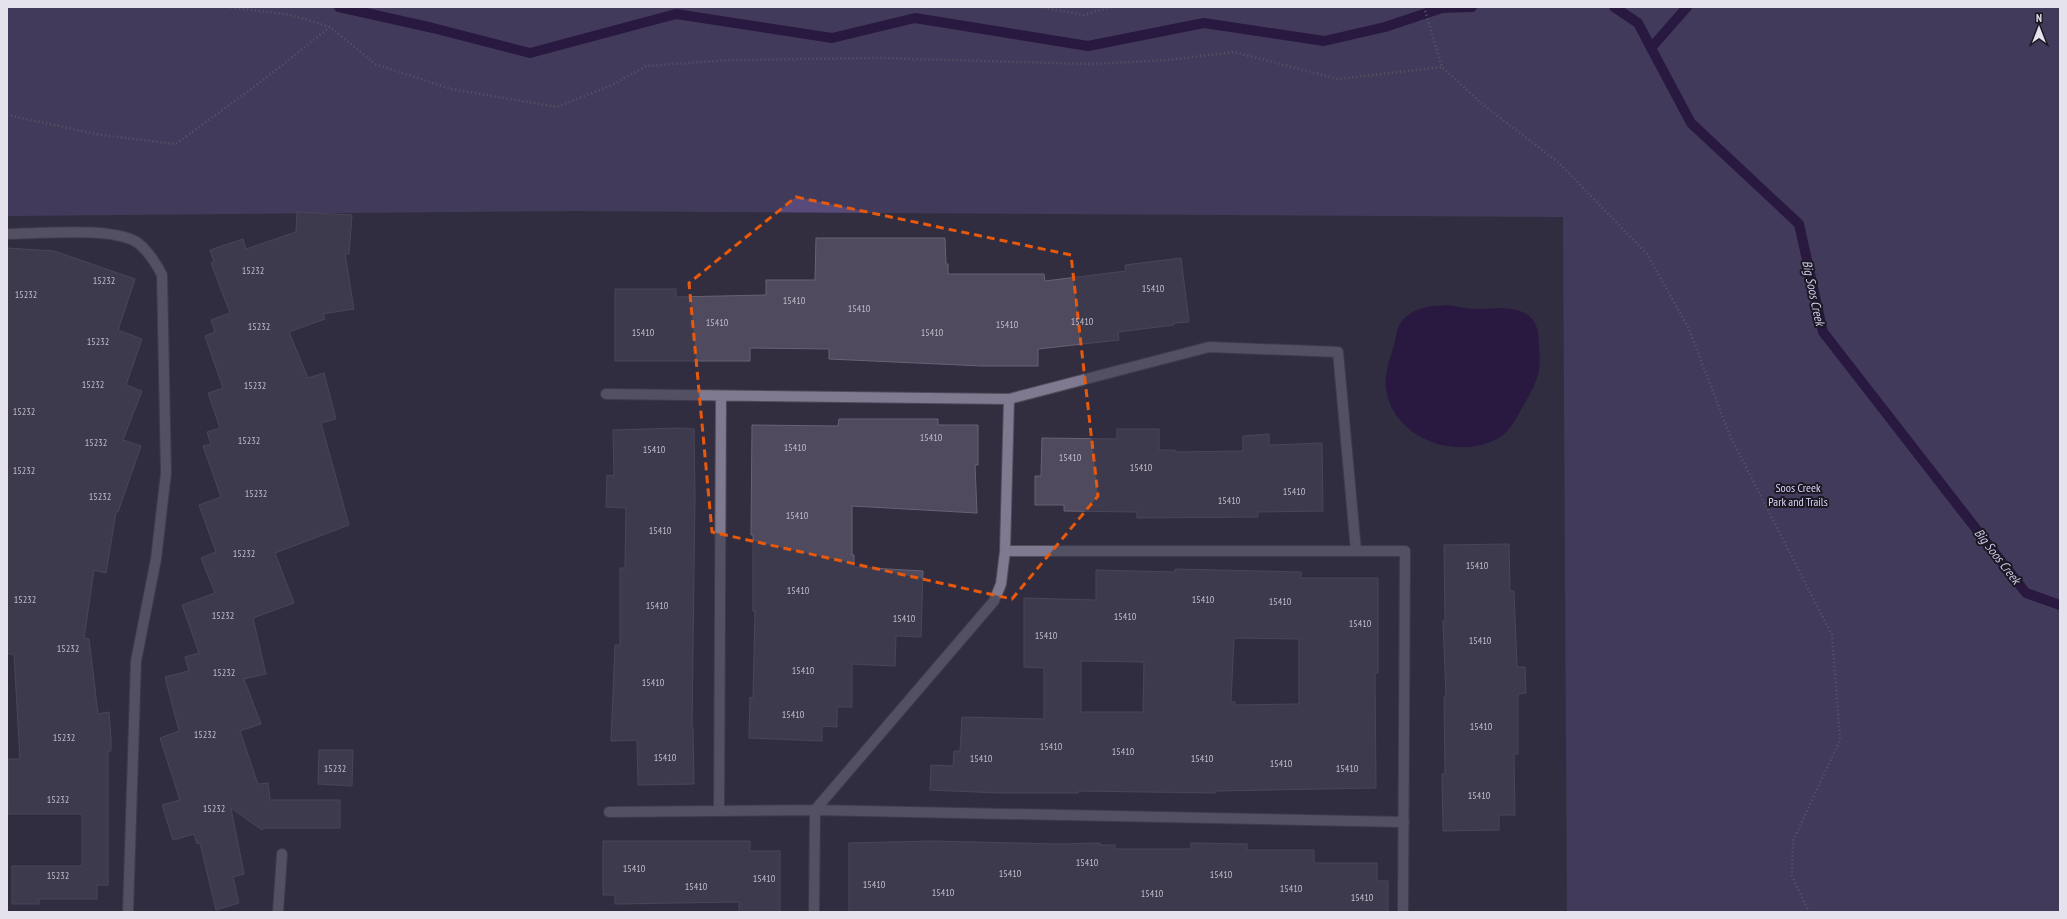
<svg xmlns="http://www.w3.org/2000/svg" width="2067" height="919" font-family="'PT Sans Narrow',sans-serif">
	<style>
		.green { fill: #584b7a }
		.water { fill: #1f0043 }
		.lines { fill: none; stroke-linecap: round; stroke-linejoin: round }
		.stream { stroke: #1f0043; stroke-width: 10 }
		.building { fill: #4f4a5e; stroke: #676276; fill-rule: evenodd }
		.service-casing { stroke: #4f4b5a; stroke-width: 12 }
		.path { stroke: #888494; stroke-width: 2.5; stroke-dasharray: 1 3; stroke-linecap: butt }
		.service { stroke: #7f7a90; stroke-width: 10 }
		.marked { fill: none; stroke: #e8590c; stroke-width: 3; stroke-dasharray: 8 5; stroke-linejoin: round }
		.labels { text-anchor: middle; stroke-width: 4; stroke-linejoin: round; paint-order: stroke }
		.number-label { font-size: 10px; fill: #c0bcca }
		.park-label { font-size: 12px; fill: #ded4fe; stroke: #1a1820 }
		.water-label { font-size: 13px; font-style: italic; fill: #d0c7ef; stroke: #1a1820 }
	</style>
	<rect width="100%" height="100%" fill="#322e40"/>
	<path class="green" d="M 7,7 L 2060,7 L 2060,912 L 1567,912 L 1563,217 L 576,211 L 7,216 Z"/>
	<path class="water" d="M 1448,305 C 1456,306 1464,308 1472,309 C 1492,310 1528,301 1537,328 C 1539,334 1539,342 1539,349 C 1542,372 1536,383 1525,403 C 1517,416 1510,434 1495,440 C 1454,460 1393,438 1386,389 C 1384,375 1390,358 1394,345 C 1396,338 1397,327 1401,322 C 1413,307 1430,306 1448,305 Z"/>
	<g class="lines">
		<path class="stream" d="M 339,7 L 433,28 L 530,53 L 676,14 L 832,38 L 915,18 L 1088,46 L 1204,23 L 1324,41 L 1385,27 L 1442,8 L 1472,7
			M 1614,7 L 1638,23 L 1651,48
			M 1687,7 L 1651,48 L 1691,123 L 1799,224 L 1823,332 L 2026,593 L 2060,605"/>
	</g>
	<path class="building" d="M 297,212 L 352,215 L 349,254 L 345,254 L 354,309 L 323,314 L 325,319 L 289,332 L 308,378 L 324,373 L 336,419 L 321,423 L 349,525 L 275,553 L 294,603 L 253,618 L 266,674 L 244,679 L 261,724 L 240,731 L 258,784 L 268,783 L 270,800 L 340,800 L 340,828 L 264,828 L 262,830 L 231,808 L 244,874 L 233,877 L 239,903 L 216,910 L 200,843 L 197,844 L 194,834 L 173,840 L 162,805 L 180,800 L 160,738 L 179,731 L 165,677 L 189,671 L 185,657 L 199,653 L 182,605 L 215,593 L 201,558 L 216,552 L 199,505 L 221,497 L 203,446 L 211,444 L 207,432 L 220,428 L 208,393 L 223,388 L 205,336 L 215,332 L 211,320 L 230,313 L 211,263 L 214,262 L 210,250 L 243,239 L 246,249 L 296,232 Z
		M 816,238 L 945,238 L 946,264 L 948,264 L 948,274 L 1044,274 L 1045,281 L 1126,271 L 1125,265 L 1181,258 L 1189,322 L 1174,323 L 1174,325 L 1118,332 L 1119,340 L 1038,349 L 1038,366 L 982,366 L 829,359 L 829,349 L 750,348 L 750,361 L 615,361 L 615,289 L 676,289 L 676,297 L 766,295 L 766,280 L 815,280 Z
		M 7,248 L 54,251 L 135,279 L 118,330 L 142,339 L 126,385 L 142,391 L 123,440 L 141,446 L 118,512 L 116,512 L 106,573 L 94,570 L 84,638 L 89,639 L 98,714 L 109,712 L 111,739 L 111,751 L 108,751 L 108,885 L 97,885 L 97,899 L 39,899 L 39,904 L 12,904 L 12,866 L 82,866 L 82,814 L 8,814 L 8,759 L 20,759 L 14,654 L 7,654 Z
		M 839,419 L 938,419 L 938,425 L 978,425 L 978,465 L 975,465 L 977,513 L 852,506 L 852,555 L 854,555 L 854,567 L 923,571 L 921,637 L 896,636 L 895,666 L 852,664 L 852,707 L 837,707 L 837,727 L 822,726 L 822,741 L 749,738 L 750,697 L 753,698 L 755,611 L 753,611 L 753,535 L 751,535 L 752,425 L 838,426 Z
		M 680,428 L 694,429 L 695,496 L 692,728 L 693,728 L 694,784 L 638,785 L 637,740 L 611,741 L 615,645 L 620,645 L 620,568 L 625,568 L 626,508 L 606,507 L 607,475 L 614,476 L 613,430 Z
		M 1117,429 L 1159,429 L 1159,450 L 1175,450 L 1175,452 L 1243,451 L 1243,436 L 1269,434 L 1269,445 L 1322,443 L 1323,511 L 1258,512 L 1258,517 L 1137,518 L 1137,512 L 1064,511 L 1064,505 L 1035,505 L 1035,476 L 1041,476 L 1042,438 L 1117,439 Z
		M 1509,544 L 1510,591 L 1514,591 L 1517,667 L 1525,667 L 1526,693 L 1518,694 L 1518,754 L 1514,754 L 1515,815 L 1499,815 L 1499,830 L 1443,831 L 1442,774 L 1445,774 L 1444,697 L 1446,697 L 1443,621 L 1445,621 L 1444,545 Z
		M 1175,569 L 1301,572 L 1301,578 L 1378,578 L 1378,673 L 1375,673 L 1376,788 L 1216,791 L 1216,793 L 1079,791 L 1078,793 L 999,793 L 930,790 L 931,765 L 953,766 L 954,751 L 960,751 L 962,717 L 1044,719 L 1044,668 L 1024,667 L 1024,598 L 1096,600 L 1096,570 L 1175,572 ZM 1234,638 L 1299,639 L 1299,704 L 1235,705 L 1235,702 L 1231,702 ZM 1081,661 L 1144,662 L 1143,712 L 1081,712 Z
		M 319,750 L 353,750 L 352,786 L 318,784 Z
		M 603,841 L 750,841 L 750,851 L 780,851 L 780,912 L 739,912 L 739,902 L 615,904 L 615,895 L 603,895 Z
		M 932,841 L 1059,844 L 1100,843 L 1100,845 L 1115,845 L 1115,849 L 1191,849 L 1191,843 L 1247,844 L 1247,850 L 1314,850 L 1314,863 L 1377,863 L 1377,881 L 1388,881 L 1388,912 L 849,912 L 849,843 Z"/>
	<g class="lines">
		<g class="service-casing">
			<path id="service" d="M 7,234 C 38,234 114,226 138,243 C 149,252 156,263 162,275 L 166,473 L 156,559 L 136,661 L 128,912
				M 606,394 L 1009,399 L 1209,347 L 1338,352 L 1356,551
				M 1005,551 L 1405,551 L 1403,912
				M 719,811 L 721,396
				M 609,812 L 815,810 L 1404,822
				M 278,912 L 282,854
				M 814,912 L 815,810 L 994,601 L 1001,584 L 1005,551 L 1009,399"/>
		</g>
		<path class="path" d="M 227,7 L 292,15 L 330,27 L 375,64 L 451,89 L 557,107 L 614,84 L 646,66 L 730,60 L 881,58 L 1090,64 L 1168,60 L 1234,52 L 1338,79 L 1442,67
			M 535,7 L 547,7
			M 1040,7 L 1084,15 L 1111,7
			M 1424,7 L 1442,67 L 1481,103 L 1559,163 L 1647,254 L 1688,327 L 1731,438 L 1832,635 L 1840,740 L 1793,841 L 1792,876 L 1809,912
			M 7,115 L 101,135 L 176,144 L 262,81 L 330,27"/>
		<use href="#service" class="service"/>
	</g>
	<path d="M0 0H2067V919H0ZM 796,197 L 1071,255 L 1098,496 L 1012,599 L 712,532 L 689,283 Z" fill="#322e40" fill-opacity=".55" fill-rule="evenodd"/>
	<path class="marked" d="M 796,197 L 1071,255 L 1098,496 L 1012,599 L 712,532 L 689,283 Z"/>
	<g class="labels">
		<g class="number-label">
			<text x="253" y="274">15232</text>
			<text x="104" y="284">15232</text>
			<text x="1153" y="292">15410</text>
			<text x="26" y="298">15232</text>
			<text x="794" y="304">15410</text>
			<text x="859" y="312">15410</text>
			<text x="1082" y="325">15410</text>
			<text x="717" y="326">15410</text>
			<text x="1007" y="328">15410</text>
			<text x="259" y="330">15232</text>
			<text x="643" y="336">15410</text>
			<text x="932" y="336">15410</text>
			<text x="98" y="345">15232</text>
			<text x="93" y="388">15232</text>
			<text x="255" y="389">15232</text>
			<text x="24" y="415">15232</text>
			<text x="931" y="441">15410</text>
			<text x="249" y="444">15232</text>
			<text x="96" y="446">15232</text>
			<text x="795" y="451">15410</text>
			<text x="654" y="453">15410</text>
			<text x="1070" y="461">15410</text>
			<text x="1141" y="471">15410</text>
			<text x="24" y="474">15232</text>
			<text x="1294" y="495">15410</text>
			<text x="256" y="497">15232</text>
			<text x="100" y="500">15232</text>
			<text x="1229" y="504">15410</text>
			<text x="797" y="519">15410</text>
			<text x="660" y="534">15410</text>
			<text x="244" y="557">15232</text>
			<text x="1477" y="569">15410</text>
			<text x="798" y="594">15410</text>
			<text x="25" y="603">15232</text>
			<text x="1203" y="603">15410</text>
			<text x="1280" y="605">15410</text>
			<text x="657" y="609">15410</text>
			<text x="223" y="619">15232</text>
			<text x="1125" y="620">15410</text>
			<text x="904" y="622">15410</text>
			<text x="1360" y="627">15410</text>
			<text x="1046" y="639">15410</text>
			<text x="1480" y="644">15410</text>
			<text x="68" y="652">15232</text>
			<text x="803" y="674">15410</text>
			<text x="224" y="676">15232</text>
			<text x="653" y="686">15410</text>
			<text x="793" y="718">15410</text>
			<text x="1481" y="730">15410</text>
			<text x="205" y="738">15232</text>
			<text x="64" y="741">15232</text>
			<text x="1051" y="750">15410</text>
			<text x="1123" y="755">15410</text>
			<text x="665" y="761">15410</text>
			<text x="981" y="762">15410</text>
			<text x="1202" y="762">15410</text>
			<text x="1281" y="767">15410</text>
			<text x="335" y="772">15232</text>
			<text x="1347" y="772">15410</text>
			<text x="1479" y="799">15410</text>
			<text x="58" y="803">15232</text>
			<text x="214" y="812">15232</text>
			<text x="1087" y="866">15410</text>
			<text x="634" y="872">15410</text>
			<text x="1010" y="877">15410</text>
			<text x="1221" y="878">15410</text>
			<text x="58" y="879">15232</text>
			<text x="764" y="882">15410</text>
			<text x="874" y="888">15410</text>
			<text x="696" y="890">15410</text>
			<text x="1291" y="892">15410</text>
			<text x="943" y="896">15410</text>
			<text x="1152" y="897">15410</text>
			<text x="1362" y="901">15410</text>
		</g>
		<g class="park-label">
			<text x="1798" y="492">Soos Creek<tspan x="1798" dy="14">Park and Trails</tspan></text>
		</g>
		<g class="water-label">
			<text transform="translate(1814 293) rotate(78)" y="5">Big Soos Creek</text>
			<text transform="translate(1998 556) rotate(52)" y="5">Big Soos Creek</text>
		</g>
	</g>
	<rect width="2067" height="919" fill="none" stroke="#e5e2ee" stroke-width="16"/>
	<g transform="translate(2039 28)" stroke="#1a1820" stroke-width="3" paint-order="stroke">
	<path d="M0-3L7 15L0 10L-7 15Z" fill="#e5e2ee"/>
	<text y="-6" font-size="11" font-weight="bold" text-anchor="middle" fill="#e5e2ee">N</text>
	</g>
</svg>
